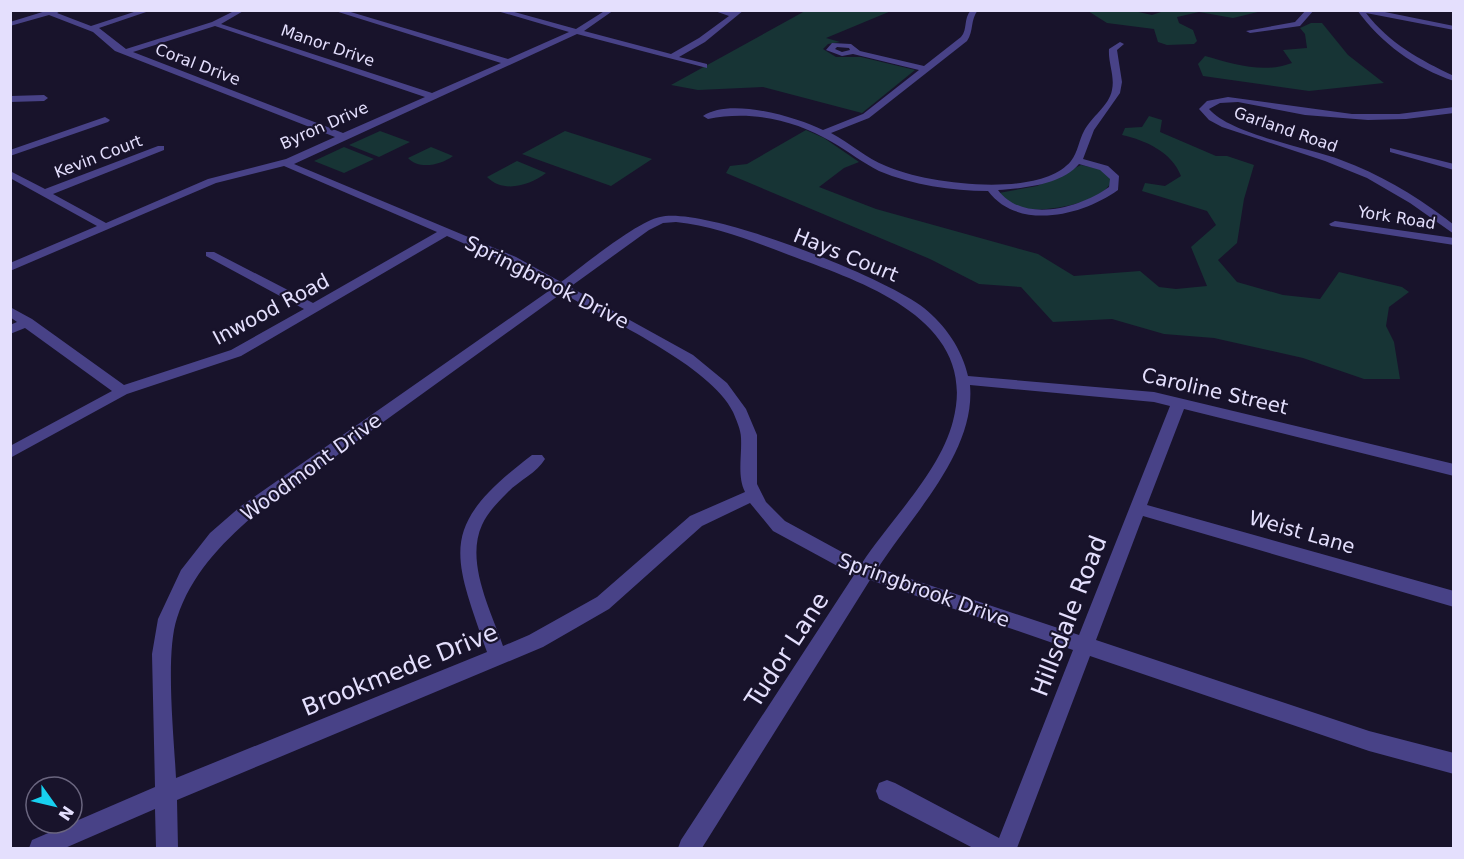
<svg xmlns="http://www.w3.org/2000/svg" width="1464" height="859" font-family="'DejaVu Sans',sans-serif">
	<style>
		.green { fill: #173435 }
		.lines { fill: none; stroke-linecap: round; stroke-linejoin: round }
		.minor { fill: #484287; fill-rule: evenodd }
		.tertiary { fill: #484287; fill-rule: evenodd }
		.labels { text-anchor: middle; stroke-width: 4.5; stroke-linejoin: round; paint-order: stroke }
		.far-street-label { font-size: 16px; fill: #e4dffd; stroke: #18132b }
		.street-label { font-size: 20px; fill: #e4dffd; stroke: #18132b }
		.near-street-label { font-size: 24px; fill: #e4dffd; stroke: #18132b }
	</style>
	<rect width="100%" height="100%" fill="#18132b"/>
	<path class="green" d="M 805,11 L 908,11 L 891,11 L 826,38 L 840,42 L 828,44 L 823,49 L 836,57 L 861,57 L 915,70 L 862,113 L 763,87 L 698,90 L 671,85 Z
		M 1164,11 L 1164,10 L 1262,11 L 1233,18 L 1199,12 L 1177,17 L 1179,23 L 1193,30 L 1197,41 L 1194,44 L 1167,45 L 1158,42 L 1154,29 L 1107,23 L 1088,11 L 1134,11 L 1152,15 Z
		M 1311,23 L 1322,23 L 1348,55 L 1384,83 L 1309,91 L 1203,76 L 1198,64 L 1205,56 C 1234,64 1263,74 1292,63 L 1283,50 L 1307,48 L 1305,34 L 1300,28 Z
		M 1149,116 L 1162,120 L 1160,132 L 1216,156 L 1227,156 L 1254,165 L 1244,199 L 1237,243 L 1218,260 L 1237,282 L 1283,295 L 1320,299 L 1339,272 L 1402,287 L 1409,292 L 1389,307 L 1386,326 L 1394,342 L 1400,379 L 1364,379 L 1303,358 L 1214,338 L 1164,334 L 1112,319 L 1053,322 L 1021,287 L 979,284 L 930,259 L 726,173 L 730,166 L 747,164 L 806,130 L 824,138 L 859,162 L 844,168 L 819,187 L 876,209 L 1038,254 L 1074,276 L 1140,271 L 1159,287 L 1176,289 L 1207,286 L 1191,247 L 1216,225 L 1207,211 L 1142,191 L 1145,183 L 1165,186 L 1181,176 C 1172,152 1145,140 1122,135 L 1125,128 L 1142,127 Z
		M 380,131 L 410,142 L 379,157 L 349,145 Z
		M 565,131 L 652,159 L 611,186 L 522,154 Z
		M 344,147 L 374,159 L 344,173 L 314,161 Z
		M 431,147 L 453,156 C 441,165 419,170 408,158 Z
		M 517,161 L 546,173 C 530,185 504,194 487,177 Z
		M 1081,165 L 1104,170 L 1112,179 C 1107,204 1033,216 1013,206 C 1008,203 1003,197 999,193 L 1037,186 Z"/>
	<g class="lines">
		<path class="minor" d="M 49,10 L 62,10 L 57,13 L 91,26 L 140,10 L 152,10 L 99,28 L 126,49 L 212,22 L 236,10 L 245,10 L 221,24 L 432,93 L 501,63 L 332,10 L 344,10 L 508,59 L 569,32 L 494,10 L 507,10 L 576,29 L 606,10 L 614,10 L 584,31 L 671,54 L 699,38 L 729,16 L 712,10 L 733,12 L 744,10 L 705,42 L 679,57 L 707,64 L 707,68 L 577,34 L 294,164 L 516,257 L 561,282 C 583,266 636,222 660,217 C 706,206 885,277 924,308 C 945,325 962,349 968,376 L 1154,392 L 1454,464 L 1454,476 L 1184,409 L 1147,505 L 1454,591 L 1454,607 L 1143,516 L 1096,640 L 1369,731 L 1454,753 L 1454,774 L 1369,751 L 1090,656 L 1017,848 L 973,848 L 879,799 L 876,791 L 879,783 L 887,780 L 895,783 L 999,838 L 1073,650 L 870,580 L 702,848 L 678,848 L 681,840 L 854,575 L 773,531 L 750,503 L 702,526 L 609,609 L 543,647 L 177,800 L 178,848 L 156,848 L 155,809 L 65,848 L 29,848 L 32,840 L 155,787 L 152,654 L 158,619 L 181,570 L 210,533 L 241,506 L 553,288 L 508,263 L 447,236 L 241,356 L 127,394 L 10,458 L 10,446 L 112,391 L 25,328 L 10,334 L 10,325 L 17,322 L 10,317 L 10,307 L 32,319 L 124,385 L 231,350 L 304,309 L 206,256 L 206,252 L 214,252 L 313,303 L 437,232 L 284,166 L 216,183 L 10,271 L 10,263 L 97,226 L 10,178 L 10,171 L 45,189 L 158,146 L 164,146 L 164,150 L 53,194 L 106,223 L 208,179 L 286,159 L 335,137 L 115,51 L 93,32 L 49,15 L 10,26 L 10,22 ZM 215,26 L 425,97 L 343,133 L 133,52 ZM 676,222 C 716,226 752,241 789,255 C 861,282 980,319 953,421 C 940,472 891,519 862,563 L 785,521 L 766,502 L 757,484 L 757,435 L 746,409 L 727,383 L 693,355 L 570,287 L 649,230 L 663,223 ZM 562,293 C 607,319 711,366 733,412 C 736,419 741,430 741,438 C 742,456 737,476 745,492 L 690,516 L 597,597 L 529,635 L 503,646 C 491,611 465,562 482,525 C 488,512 497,503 507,493 C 518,481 537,473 545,459 L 542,455 L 532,455 C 439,526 451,550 487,652 L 176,778 C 174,737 165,654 177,618 C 191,575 220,545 253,516 ZM 970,385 L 1154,402 L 1170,406 L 1079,635 L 878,568 C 912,515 976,452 970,385 Z
			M 971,10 L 978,10 C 970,20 974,31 967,41 L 869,118 L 831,133 C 850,143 866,158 886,166 C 926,184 1040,199 1071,161 C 1078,152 1079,140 1084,131 C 1091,117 1109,106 1112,90 C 1115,76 1108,63 1109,49 L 1120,42 L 1124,44 L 1117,50 L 1122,82 L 1120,93 L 1094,130 L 1083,159 L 1108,166 L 1119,176 L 1118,190 C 1082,216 1018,231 988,191 C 951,191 913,185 879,171 C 863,163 848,151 832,142 C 795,120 751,110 708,119 L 703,116 C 730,97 796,117 823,130 L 863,114 L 919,70 L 853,54 L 842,56 L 826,50 L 832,43 L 851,44 L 860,51 L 924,66 L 961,37 C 968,29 963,19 971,10 ZM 837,47 L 849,48 L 850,50 L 842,52 L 835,49 ZM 1079,164 L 1100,170 L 1110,179 L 1109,187 C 1080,208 1023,224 998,190 C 1024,188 1061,185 1079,164 Z
			M 1306,10 L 1314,10 L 1300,26 L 1250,33 L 1246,31 L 1295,22 Z
			M 10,96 L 44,95 L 48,98 L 44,101 L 10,102 Z
			M 1228,97 L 1352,114 L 1399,114 L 1454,107 L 1454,113 L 1406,119 L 1368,120 L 1305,115 L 1238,102 L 1220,103 L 1209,109 C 1230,134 1309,148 1341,160 C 1379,174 1413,194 1445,218 L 1454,225 L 1454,234 L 1410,203 L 1367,178 L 1325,161 L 1222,127 L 1209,120 L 1199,109 L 1207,101 Z
			M 105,117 L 110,120 L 108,122 L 10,156 L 10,150 Z
			M 1390,148 L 1454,164 L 1454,170 L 1390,152 Z
			M 1335,221 L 1454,238 L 1454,245 L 1331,226 L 1329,224 Z"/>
		<path class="tertiary" d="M 1357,10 L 1375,10 L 1454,26 L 1454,30 L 1366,13 C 1389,43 1420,60 1454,76 L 1454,81 C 1415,68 1381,43 1357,10 Z"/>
	</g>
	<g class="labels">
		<g class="far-street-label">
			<text transform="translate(328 45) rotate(19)" y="6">Manor Drive</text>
			<text transform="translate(198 64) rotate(21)" y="6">Coral Drive</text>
			<text transform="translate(324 125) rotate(-24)" y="6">Byron Drive</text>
			<text transform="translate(1286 129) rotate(19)" y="6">Garland Road</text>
			<text transform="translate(98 156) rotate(-21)" y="6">Kevin Court</text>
			<text transform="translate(1397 217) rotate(9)" y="6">York Road</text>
		</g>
		<g class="street-label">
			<text transform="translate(846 255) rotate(22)" y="7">Hays Court</text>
			<text transform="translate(547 282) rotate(27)" y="7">Springbrook Drive</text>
			<text transform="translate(271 309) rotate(-28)" y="7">Inwood Road</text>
			<text transform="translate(1215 391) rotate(13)" y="7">Caroline Street</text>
			<text transform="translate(311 467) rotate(-36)" y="7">Woodmont Drive</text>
			<text transform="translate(1302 532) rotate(16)" y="7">Weist Lane</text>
			<text transform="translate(924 590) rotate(20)" y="7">Springbrook Drive</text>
		</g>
		<g class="near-street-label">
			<text transform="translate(1069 616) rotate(-69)" y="8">Hillsdale Road</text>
			<text transform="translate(787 650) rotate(-57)" y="8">Tudor Lane</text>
			<text transform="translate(400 670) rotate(-22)" y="8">Brookmede Drive</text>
		</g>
	</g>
	<rect width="1464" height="859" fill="none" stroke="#e4dffd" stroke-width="24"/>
	<g transform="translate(54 805) rotate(124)"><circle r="28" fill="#18132b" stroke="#6a657f" stroke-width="1.5"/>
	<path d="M0-4.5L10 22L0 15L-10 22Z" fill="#18d0f0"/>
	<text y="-9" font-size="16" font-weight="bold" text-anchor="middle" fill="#e4dffd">N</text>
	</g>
</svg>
